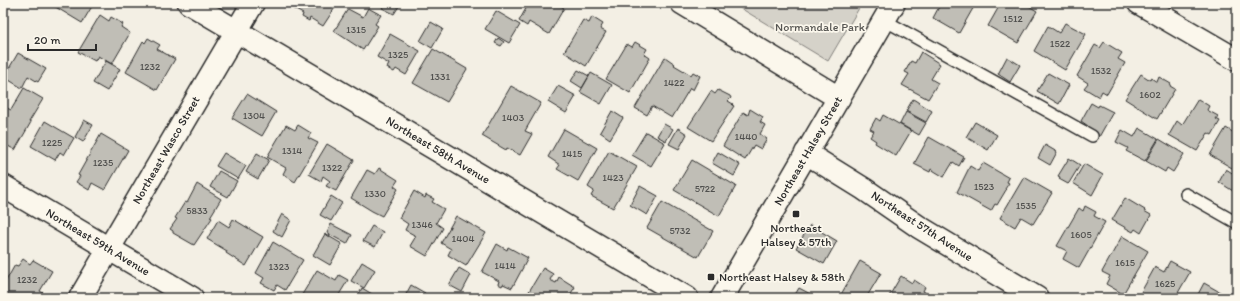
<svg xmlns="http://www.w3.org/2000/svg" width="1240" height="301" font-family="Itim,sans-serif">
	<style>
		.green { fill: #d5d2c9; stroke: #807e7a }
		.building { fill: #c0beb6; stroke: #2b2b2b }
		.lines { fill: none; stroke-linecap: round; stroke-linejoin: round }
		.lane-casing { stroke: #2b2b2b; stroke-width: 14 }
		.street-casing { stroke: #2b2b2b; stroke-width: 25 }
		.secondary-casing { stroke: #2b2b2b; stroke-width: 25 }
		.lane { stroke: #fbf7ec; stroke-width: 11 }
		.street { stroke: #fbf7ec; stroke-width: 22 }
		.secondary { stroke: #fbf7ec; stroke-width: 22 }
		.poi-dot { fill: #2b2b2b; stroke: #fbf7ec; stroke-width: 1.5 }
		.labels { text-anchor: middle; stroke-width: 3.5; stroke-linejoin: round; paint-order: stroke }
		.number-label { font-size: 10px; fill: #50504e }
		.park-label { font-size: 12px; fill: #565552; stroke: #fbf7ec }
		.street-label { font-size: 12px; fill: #2b2b2b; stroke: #fbf7ec }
		.poi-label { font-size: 12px; fill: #2b2b2b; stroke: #fbf7ec }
	</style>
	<rect width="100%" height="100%" fill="#f3efe4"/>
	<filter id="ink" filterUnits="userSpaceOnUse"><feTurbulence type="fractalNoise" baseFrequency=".025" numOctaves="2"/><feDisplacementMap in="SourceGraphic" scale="8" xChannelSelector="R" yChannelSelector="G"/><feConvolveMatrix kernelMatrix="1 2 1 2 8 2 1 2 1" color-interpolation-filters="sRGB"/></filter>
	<g filter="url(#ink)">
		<path class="green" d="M 732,3 L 862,3 L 828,61 Z"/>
		<path class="building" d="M 49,3 L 94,3 L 82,23 Z
			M 295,3 L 338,3 L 323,26 L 310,18 L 309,21 L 302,17 L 303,14 L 292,8 Z
			M 385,3 L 401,3 L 394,14 L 382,8 Z
			M 529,3 L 556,3 L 564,8 L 549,34 L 529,22 L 527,26 L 519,21 Z
			M 941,3 L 976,3 L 959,33 L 933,18 Z
			M 1001,3 L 1010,3 L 1016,7 L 1019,3 L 1024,3 L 1037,11 L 1018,43 L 988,26 Z
			M 368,8 L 381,15 L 375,24 L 378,26 L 363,50 L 334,31 L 348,9 L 363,17 Z
			M 496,11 L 520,25 L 509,43 L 485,29 Z
			M 100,15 L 109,21 L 111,17 L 123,24 L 121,27 L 130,33 L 112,64 L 98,56 L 95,61 L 78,52 Z
			M 592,17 L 603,24 L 600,29 L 606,32 L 586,66 L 564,52 L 583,20 L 589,23 Z
			M 431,22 L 443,29 L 432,48 L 420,41 Z
			M 1065,23 L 1086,34 L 1065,70 L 1034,51 L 1048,26 L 1059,33 Z
			M 390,34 L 420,51 L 406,75 L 396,69 L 394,72 L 387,68 L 389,64 L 377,57 Z
			M 148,38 L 160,45 L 157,49 L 175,59 L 157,90 L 126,72 L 143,41 L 145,43 Z
			M 498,38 L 504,42 L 501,46 L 495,43 Z
			M 635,42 L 647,49 L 644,54 L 650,58 L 630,93 L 606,79 L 627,44 L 632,47 Z
			M 1104,42 L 1122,53 L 1118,59 L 1125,63 L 1107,94 L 1102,91 L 1099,97 L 1084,88 L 1088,83 L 1077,76 L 1095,45 L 1100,48 Z
			M 433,49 L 467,69 L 447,102 L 413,83 Z
			M 921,52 L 940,64 L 931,79 L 938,83 L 928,99 L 902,85 L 909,74 L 905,72 L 911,61 L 915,63 Z
			M 18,53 L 46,69 L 38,82 L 28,76 L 22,88 L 4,77 Z
			M 665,57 L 675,64 L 674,65 L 691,75 L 693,72 L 700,76 L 693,90 L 690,88 L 672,118 L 652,106 L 647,115 L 635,108 Z
			M 1007,57 L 1020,65 L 1010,82 L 998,74 Z
			M 106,61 L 120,69 L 107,91 L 93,83 Z
			M 578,70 L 589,76 L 582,88 L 571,81 Z
			M 591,73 L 612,85 L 601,104 L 580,92 Z
			M 1048,73 L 1069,85 L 1059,104 L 1037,91 Z
			M 1141,74 L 1150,80 L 1151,78 L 1157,82 L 1159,77 L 1171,84 L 1170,86 L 1175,89 L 1157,119 L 1125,99 Z
			M 511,86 L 541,103 L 525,131 L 532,134 L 520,155 L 507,148 L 506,150 L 482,136 Z
			M 558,86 L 576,96 L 566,113 L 548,102 Z
			M 24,88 L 43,99 L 29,122 L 31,122 L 15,150 L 3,143 L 3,110 L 5,107 L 11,110 Z
			M 718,90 L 730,96 L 731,98 L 728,101 L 733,104 L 732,105 L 734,106 L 711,141 L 688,127 L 711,91 L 715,94 Z
			M 247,94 L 276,112 L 262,136 L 232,118 Z
			M 913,99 L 932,111 L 926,122 L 906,111 Z
			M 1198,99 L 1209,106 L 1207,110 L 1218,116 L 1216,119 L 1220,121 L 1212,135 L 1208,133 L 1197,151 L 1169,135 L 1177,121 L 1182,125 Z
			M 1091,103 L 1098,107 L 1099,105 L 1113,112 L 1099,137 L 1086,129 L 1088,126 L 1081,121 Z
			M 750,109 L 763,117 L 760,122 L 765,125 L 760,134 L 767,139 L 761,149 L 754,145 L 745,160 L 723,146 L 743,112 L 748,115 Z
			M 612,111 L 623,118 L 610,139 L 600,132 Z
			M 906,112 L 926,123 L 919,135 L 900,124 Z
			M 883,115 L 911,131 L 896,156 L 875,143 L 876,141 L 870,137 L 874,131 L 870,129 L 876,118 L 880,121 Z
			M 84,120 L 93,125 L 83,142 L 75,137 Z
			M 45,121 L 74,138 L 64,155 L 60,152 L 55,160 L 31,146 Z
			M 975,122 L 997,135 L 988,150 L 966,137 Z
			M 664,124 L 673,129 L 666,141 L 657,136 Z
			M 286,125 L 295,130 L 298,125 L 311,133 L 308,138 L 318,143 L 295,182 L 283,174 L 286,168 L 267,157 Z
			M 678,128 L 687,134 L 679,149 L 669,144 Z
			M 1139,128 L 1158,139 L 1145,161 L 1126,151 L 1128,148 L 1116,142 L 1122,130 L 1134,137 Z
			M 1226,128 L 1236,134 L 1237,132 L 1237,171 L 1210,155 Z
			M 564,129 L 597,148 L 578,181 L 557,169 L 560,165 L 548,157 Z
			M 646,132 L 665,143 L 651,166 L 632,155 Z
			M 101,134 L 128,150 L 105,190 L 92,183 L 89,190 L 76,182 L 80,176 L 78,175 Z
			M 929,137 L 964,157 L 959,166 L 953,162 L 944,177 L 931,169 L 930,172 L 914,164 Z
			M 1159,139 L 1184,154 L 1173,172 L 1167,168 L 1165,172 L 1146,161 Z
			M 327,144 L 354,160 L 336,191 L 326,186 L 330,181 L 323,176 L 321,181 L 309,174 Z
			M 1045,145 L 1057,152 L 1050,165 L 1038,158 Z
			M 609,151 L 637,167 L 613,208 L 591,196 L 594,191 L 588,187 Z
			M 718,152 L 740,165 L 734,176 L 712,163 Z
			M 224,153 L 246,166 L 238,179 L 216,166 Z
			M 257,153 L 269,160 L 258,179 L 246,172 Z
			M 1069,158 L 1080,165 L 1069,183 L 1068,184 L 1059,179 L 1060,177 L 1058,176 Z
			M 692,160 L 736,186 L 719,216 L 674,190 Z
			M 983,163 L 1009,178 L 1007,182 L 1009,183 L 1005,189 L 1006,190 L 997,205 L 995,204 L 991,211 L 957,192 L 970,166 L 978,171 Z
			M 1084,164 L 1103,175 L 1092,195 L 1073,183 Z
			M 379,168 L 398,180 L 394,186 L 398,189 L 382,216 L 372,211 L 351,198 L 367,170 L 375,174 Z
			M 1226,169 L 1237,176 L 1237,184 L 1233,191 L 1219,182 Z
			M 219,171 L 237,181 L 228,197 L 210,187 Z
			M 1024,177 L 1052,193 L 1033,224 L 1021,217 L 1015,227 L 1000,218 Z
			M 197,184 L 221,199 L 210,217 L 212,218 L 194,245 L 173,233 L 173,231 L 170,229 L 177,219 L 175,218 L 185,202 L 187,203 Z
			M 640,186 L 658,196 L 647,215 L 630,205 Z
			M 414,191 L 425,198 L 426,195 L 434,199 L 432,202 L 444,209 L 436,223 L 443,228 L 427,256 L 410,246 L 416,236 L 405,230 L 408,224 L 399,218 Z
			M 331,196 L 342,203 L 331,221 L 320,215 Z
			M 1125,198 L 1145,210 L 1144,211 L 1151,215 L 1141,233 L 1135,229 L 1133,232 L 1112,220 Z
			M 662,202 L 713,231 L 698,257 L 647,228 Z
			M 1085,206 L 1096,212 L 1094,216 L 1105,222 L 1079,268 L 1063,259 L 1067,251 L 1057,246 L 1079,208 L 1083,211 Z
			M 282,214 L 291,220 L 282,237 L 273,231 Z
			M 456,216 L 486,233 L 466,266 L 448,255 L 451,249 L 441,243 Z
			M 233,219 L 263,237 L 246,266 L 226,253 L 227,251 L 207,239 L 218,220 L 229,227 Z
			M 331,224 L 352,235 L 347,244 L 327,233 Z
			M 810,225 L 837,241 L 824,264 L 796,248 Z
			M 372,226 L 383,232 L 375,247 L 363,241 Z
			M 325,234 L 342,244 L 330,265 L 313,255 Z
			M 1122,236 L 1148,251 L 1123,294 L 1106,284 L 1110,276 L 1102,272 Z
			M 273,242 L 303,260 L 285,290 L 277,285 L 274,290 L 261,283 L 264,278 L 256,273 Z
			M 497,244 L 507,250 L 508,247 L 528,258 L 512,288 L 503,284 L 502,286 L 498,284 L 499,281 L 482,272 Z
			M 23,259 L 30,264 L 33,260 L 52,271 L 40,291 L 43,293 L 41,298 L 13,298 L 3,292 L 3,286 L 15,265 L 18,266 Z
			M 860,261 L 881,273 L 866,298 L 839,298 Z
			M 1170,261 L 1190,272 L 1175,298 L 1148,298 L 1140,294 L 1155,267 L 1164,272 Z
			M 362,262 L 375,270 L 364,288 L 351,281 Z
			M 459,268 L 471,275 L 462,292 L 449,285 Z
			M 543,268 L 553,274 L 550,280 L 556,283 L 559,277 L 575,287 L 568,298 L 525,298 Z
			M 317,270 L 336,281 L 339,275 L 348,280 L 337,298 L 300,298 Z
			M 901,276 L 912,283 L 914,280 L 925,287 L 923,291 L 928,294 L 927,296 L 929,297 L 929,298 L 888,298 Z
			M 1204,283 L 1225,295 L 1223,298 L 1196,298 Z
			M 411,285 L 425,293 L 422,298 L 404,298 Z
			M 362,288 L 372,294 L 369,298 L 357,298 Z
			M 799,288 L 818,298 L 793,298 Z
			M 605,294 L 613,298 L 603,298 Z"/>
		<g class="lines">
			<g class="lane-casing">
				<path id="lane" d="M 884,20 L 1092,136
					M 1186,194 L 1237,223"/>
			</g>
			<g class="street-casing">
				<path id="street" d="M 189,3 L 687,298
					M 682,3 L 839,98
					M 1139,3 L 1237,60
					M 3,186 L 192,298
					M 80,298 L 253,3"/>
			</g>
			<g class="secondary-casing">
				<path id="secondary" d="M 806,153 L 864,189 L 919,227 L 1037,298
					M 722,298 L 894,3"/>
			</g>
			<use href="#lane" class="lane"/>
			<use href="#street" class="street"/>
			<use href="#secondary" class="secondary"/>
		</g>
	</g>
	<g class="poi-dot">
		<rect x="792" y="210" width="8" height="8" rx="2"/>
		<rect x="707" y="273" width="8" height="8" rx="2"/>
	</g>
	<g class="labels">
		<g class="number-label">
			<text x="1013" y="22">1512</text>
			<text x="356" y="33">1315</text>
			<text x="1060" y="47">1522</text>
			<text x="398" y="58">1325</text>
			<text x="150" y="70">1232</text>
			<text x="1101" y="74">1532</text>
			<text x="440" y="80">1331</text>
			<text x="674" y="86">1422</text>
			<text x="1150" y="98">1602</text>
			<text x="254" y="119">1304</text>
			<text x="513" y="121">1403</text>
			<text x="746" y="140">1440</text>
			<text x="52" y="146">1225</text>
			<text x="292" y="154">1314</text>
			<text x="572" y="157">1415</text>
			<text x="103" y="166">1235</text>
			<text x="332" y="171">1322</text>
			<text x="613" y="181">1423</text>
			<text x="984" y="190">1523</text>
			<text x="705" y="192">5722</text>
			<text x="375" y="197">1330</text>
			<text x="1026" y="209">1535</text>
			<text x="197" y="214">5833</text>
			<text x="422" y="228">1346</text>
			<text x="680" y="234">5732</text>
			<text x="1081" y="238">1605</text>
			<text x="463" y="242">1404</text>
			<text x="1125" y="266">1615</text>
			<text x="505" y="269">1414</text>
			<text x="279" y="270">1323</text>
			<text x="27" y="283">1232</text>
			<text x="1165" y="287">1625</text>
		</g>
		<g class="park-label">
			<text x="820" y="31">Normandale Park</text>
		</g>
		<g class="street-label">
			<text transform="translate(166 150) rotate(-60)" y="4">Northeast Wasco Street</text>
			<text transform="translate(438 150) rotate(31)" y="4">Northeast 58th Avenue</text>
			<text transform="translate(808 151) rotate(-60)" y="4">Northeast Halsey Street</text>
			<text transform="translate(922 226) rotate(33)" y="4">Northeast 57th Avenue</text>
			<text transform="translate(98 242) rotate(31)" y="4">Northeast 59th Avenue</text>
		</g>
		<g class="poi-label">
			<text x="796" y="232">Northeast<tspan x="796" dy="14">Halsey &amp; 57th</tspan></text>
			<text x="719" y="281" text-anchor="start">Northeast Halsey &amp; 58th</text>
		</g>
	</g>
	<rect width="1240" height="301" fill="none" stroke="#fbf7ec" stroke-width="16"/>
	<rect x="8" y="8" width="1224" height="285" fill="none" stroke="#2b2b2b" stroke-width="1.5" filter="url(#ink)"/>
	<path d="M28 44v6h68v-6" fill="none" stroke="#2b2b2b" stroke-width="2"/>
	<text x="34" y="44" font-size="12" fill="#2b2b2b" stroke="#fbf7ec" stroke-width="3" paint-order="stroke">20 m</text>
</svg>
